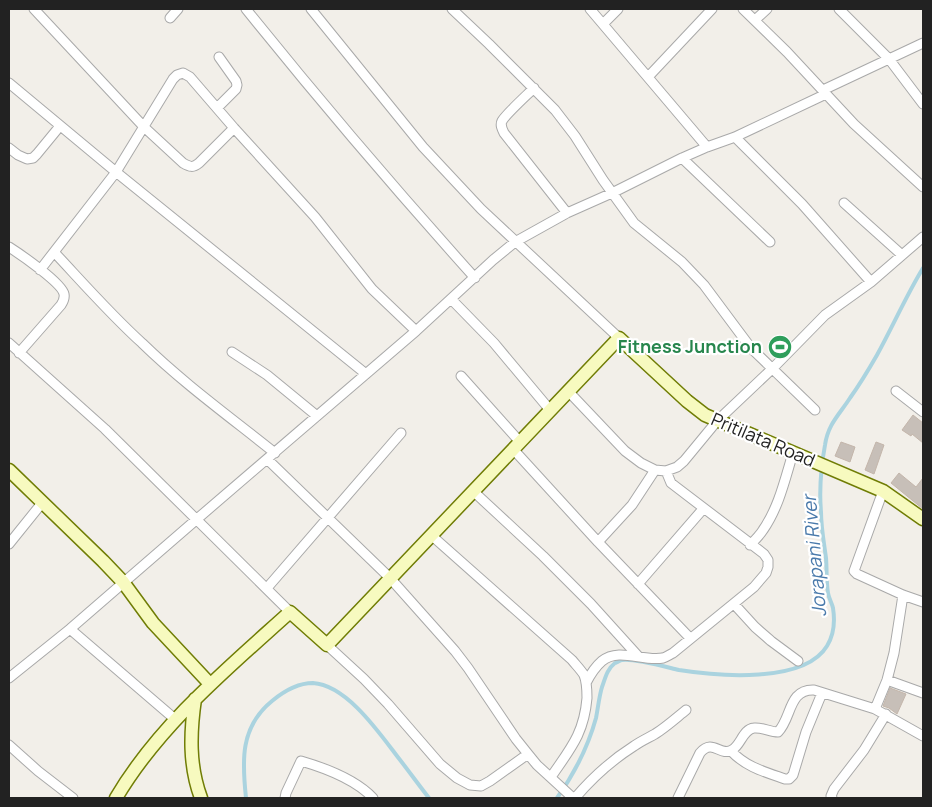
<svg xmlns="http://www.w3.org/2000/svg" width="932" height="807" font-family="Manrope,sans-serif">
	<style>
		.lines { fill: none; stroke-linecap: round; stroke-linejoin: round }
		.stream { stroke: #aad3df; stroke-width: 4 }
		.building { fill: #c7bfb8; stroke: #c4b6ab }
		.street-casing { stroke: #a9a9a9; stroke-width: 11 }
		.secondary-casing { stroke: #707d05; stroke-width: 15 }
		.street { stroke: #fff; stroke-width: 9 }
		.secondary { stroke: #f7fabf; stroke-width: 12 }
		.labels { text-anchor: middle; stroke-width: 4.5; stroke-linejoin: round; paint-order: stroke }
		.leisure-label { font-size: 18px; font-weight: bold; fill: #27864d; stroke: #fff; text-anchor: end }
		.street-label { font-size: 18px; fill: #222; stroke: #fff }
		.water-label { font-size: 19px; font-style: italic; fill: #4a7aab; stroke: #fff }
	</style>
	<rect width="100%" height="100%" fill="#f2efe9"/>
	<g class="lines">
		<path class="stream" d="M 246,798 C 242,761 240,727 272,701 C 284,691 297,683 313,683 C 346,685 378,731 397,756 C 408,770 418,784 429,798
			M 557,798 C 574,774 588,747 596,718 C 598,708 599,697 602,687 C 605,679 607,669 615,663 C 616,663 620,660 622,660 C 634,658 666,667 679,670 C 717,676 804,684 827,646 C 834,635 835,621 833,608 C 832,603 829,599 828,593 C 826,582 827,570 826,558 C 824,543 821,527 821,512 C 819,489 821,467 825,445 C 828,424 839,415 850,398 C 860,384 869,369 877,355 C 893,326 906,296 923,268"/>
	</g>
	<path class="building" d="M 913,415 L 923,423 L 923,443 L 912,434 L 911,436 L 902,430 Z
		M 841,442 L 855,447 L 850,462 L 835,456 Z
		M 876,442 L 884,445 L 874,474 L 865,470 Z
		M 899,473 L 916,487 L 923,478 L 923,509 L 891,483 Z
		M 890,688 L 906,694 L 897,714 L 889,708 L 883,706 Z"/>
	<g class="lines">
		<g class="street-casing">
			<path id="street" d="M 34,9 L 144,127 L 183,163 C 190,167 193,168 199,163 L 234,128
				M 246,9 C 320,101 396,190 475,278
				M 311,9 L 423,147 L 481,209 L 619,338
				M 452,9 L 489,44 L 555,110 L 575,136 L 603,180 L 634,223 L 682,262 L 704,285 L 739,332 L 751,348 L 815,410
				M 590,9 L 707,147
				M 743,9 L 787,52 L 854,124 L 923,187
				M 839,9 L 889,59 L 923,104
				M 170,18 L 178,9
				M 755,20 L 767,9
				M 603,24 L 618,9
				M 648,77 L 712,9
				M 9,83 L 116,172 L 366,374
				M 534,88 C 527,95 506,114 502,121 C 500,125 502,129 504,133 L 567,213
				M 823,90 L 923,43
				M 217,108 L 236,89 L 237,85 L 236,81 L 219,57
				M 735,137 L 802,204 L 871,282
				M 9,148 L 18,155 L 27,159 L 33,158 L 37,154 L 60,126
				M 682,158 L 770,242
				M 844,203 L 902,255
				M 9,247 C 20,254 62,283 64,294 C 65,299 63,302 61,305 L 19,353
				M 54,252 C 83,283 111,315 142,343 C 183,383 230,417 275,453
				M 40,270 L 116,172 L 173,79 L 177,75 L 183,73 L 190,77 L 234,128 L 315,217 L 372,289 L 416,331
				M 452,300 L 494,343 L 550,410
				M 9,343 L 105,429 L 290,612
				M 232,352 L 267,375 L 317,416
				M 461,376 L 520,442
				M 568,391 L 625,451 L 641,463 L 655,470 L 666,471 L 677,467 L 684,461 L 717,421 L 773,368 L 825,315 L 871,282 L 923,237
				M 896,391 L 923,412
				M 513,449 L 598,542 L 690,638
				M 267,459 L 390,578 L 455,651 L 468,668 L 516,739 L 528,754 L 537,765 L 573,798
				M 473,491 L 543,556 L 591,604 L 638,656
				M 883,491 L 854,571 L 857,574 L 903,595 L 923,602
				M 431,535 L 572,660 C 576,665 581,670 584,675 C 587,682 587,691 587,698 C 584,734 570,749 551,777
				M 598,542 L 632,505 L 655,470
				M 9,544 L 42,503
				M 750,545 C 755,540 760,535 763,530 C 779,507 785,479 793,453
				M 638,584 L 703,509
				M 267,588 L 401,433
				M 734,604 L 755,627 L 771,641 L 798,661
				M 70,629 L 176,720
				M 327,645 L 364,679 L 388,704 L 440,764 L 457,778 L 470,785 L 481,786 L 490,781 L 528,754
				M 9,678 L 70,629 L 197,519 L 416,331 L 493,260 L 515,242 L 567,213 L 612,193 L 682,158 L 707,147 L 735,137 L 826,94
				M 887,680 L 923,693
				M 586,683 C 590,675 595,667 602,661 C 619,647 643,662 663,658 C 666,657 669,655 673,653 L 754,587 L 766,573 L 768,567 L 768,560 L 764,554 L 671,483 L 666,471
				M 875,709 L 887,680 L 894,653 L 903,595
				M 9,745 L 38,771 L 73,798
				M 731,751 C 746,767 765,772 785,779 L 789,779 L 793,775 L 806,732 L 822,693
				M 285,798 L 286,793 L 301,761 C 325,768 356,780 373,798
				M 575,798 C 592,778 612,760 634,746 C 641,741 648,738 655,734 C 666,727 676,718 686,710
				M 678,798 L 700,753 C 713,738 720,757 732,750 C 741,745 743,729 754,728 C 762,727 770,732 778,732 C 792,718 788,689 814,690 L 875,709 L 923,736
				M 832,798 L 831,796 L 834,789 L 864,750 L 886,714"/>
		</g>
		<g class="secondary-casing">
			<path id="secondary" d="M 9,470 L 103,561 L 123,582 L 153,623 L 210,684
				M 195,699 C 190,733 189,766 201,798
				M 116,798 C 159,725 228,668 290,612 L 327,645 L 619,338 L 687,401 L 705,415 L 883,491 L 923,519"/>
		</g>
		<use href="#street" class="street"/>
		<use href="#secondary" class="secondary"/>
	</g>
	<defs>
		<g id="stadium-disc" transform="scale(1.25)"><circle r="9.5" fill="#2e9e5b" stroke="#fff"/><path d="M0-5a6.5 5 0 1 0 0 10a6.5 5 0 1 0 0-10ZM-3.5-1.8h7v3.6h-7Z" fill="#fff"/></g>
	</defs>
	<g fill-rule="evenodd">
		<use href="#stadium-disc" x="780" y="347"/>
	</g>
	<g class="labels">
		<g class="leisure-label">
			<text x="762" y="353">Fitness Junction</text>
		</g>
		<g class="street-label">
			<text transform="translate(763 440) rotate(23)" y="6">Pritilata Road</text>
		</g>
		<g class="water-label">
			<text transform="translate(814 556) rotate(-95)" y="7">Jorapani River</text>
		</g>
	</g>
	<rect width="932" height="807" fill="none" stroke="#222222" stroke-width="20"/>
</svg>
